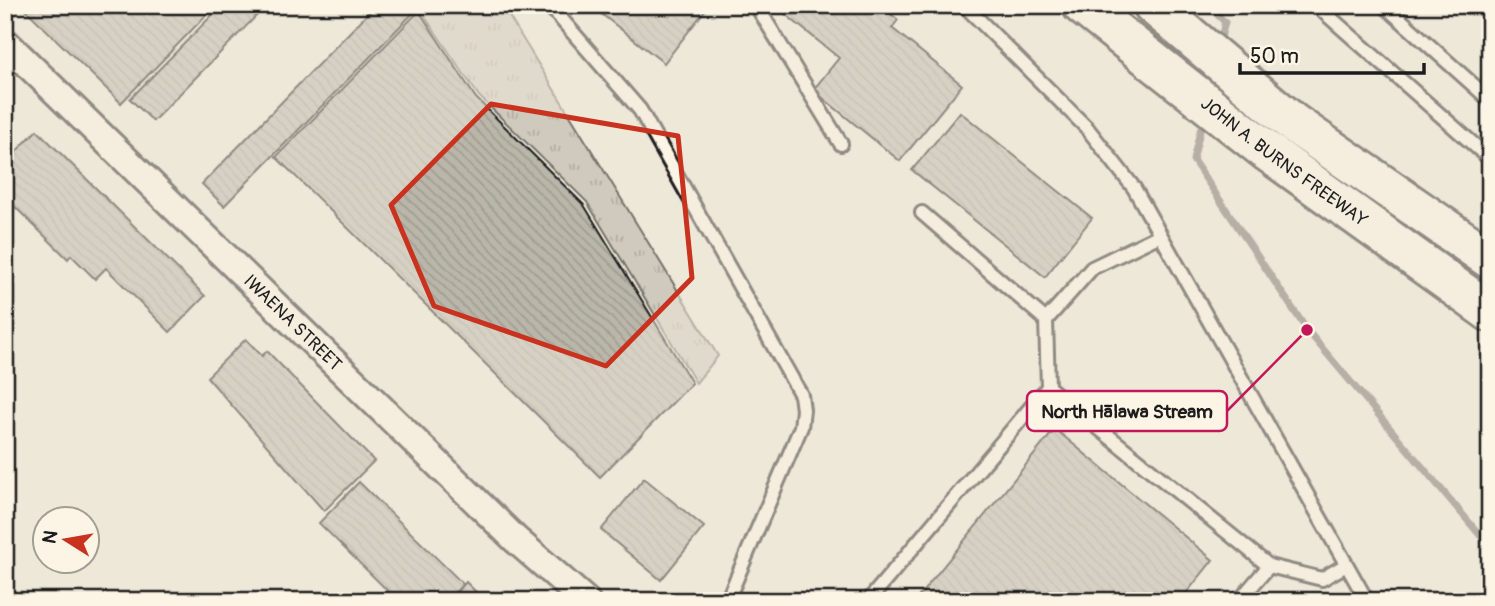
<svg xmlns="http://www.w3.org/2000/svg" width="1495" height="606" font-family="Pangolin,sans-serif">
	<style>
		.grass { fill: url(#grass-tufts); stroke: #76736c; stroke-width: 2 }
		.lines { fill: none; stroke-linecap: round; stroke-linejoin: round }
		.stream { stroke: #6f6c67; stroke-width: 7 }
		.building { fill: url(#building-back-hatch); stroke: #1c1c1c; stroke-width: 2 }
		.lane-casing { stroke: #1c1c1c; stroke-width: 18 }
		.street-casing { stroke: #1c1c1c; stroke-width: 32 }
		.highway-casing { stroke: #1c1c1c; stroke-width: 44 }
		.lane { stroke: #fcf5e5; stroke-width: 12 }
		.street { stroke: #fcf5e5; stroke-width: 26 }
		.highway { stroke: #fcf5e5; stroke-width: 38 }
		.marked { fill: none; stroke: #c8321e; stroke-width: 5; stroke-linejoin: round }
		.labels { text-anchor: middle; stroke-width: 5; stroke-linejoin: round; paint-order: stroke }
		.street-label { font-size: 18px; fill: #1c1c1c; stroke: #fcf5e5 }
		.leader { fill: none; stroke: #c2185b; stroke-width: 2.5 }
		.callout-dot { fill: #c2185b; stroke: #fcf5e5; stroke-width: 2.5 }
		.callout { fill: #fcf5e5; stroke: #c2185b; stroke-width: 2.5 }
		.callout-label { font-size: 19px; text-anchor: middle; font-weight: bold; fill: #1c1c1c }
	</style>
	<defs>
		<pattern id="grass-tufts" width="24" height="20" patternUnits="userSpaceOnUse" patternTransform="scale(1.75)"><rect width="24" height="20" fill="#cfcabd"/><path d="M3 7l-1-3M5 7V3M7 7l1-3M15 17l-1-3M17 17v-4M19 17l1-3" fill="none" stroke="#b1ada2"/></pattern>
		<pattern id="building-back-hatch" width="6" height="6" patternUnits="userSpaceOnUse" patternTransform="scale(1.75)"><rect width="6" height="6" fill="#bab6aa"/><path d="M-1 5l2 2M0 0l6 6M5-1l2 2" fill="none" stroke="#9f9c92"/></pattern>
	</defs>
	<rect width="100%" height="100%" fill="#eee8d9"/>
	<filter id="ink" filterUnits="userSpaceOnUse"><feTurbulence type="fractalNoise" baseFrequency=".0143" numOctaves="2"/><feDisplacementMap in="SourceGraphic" scale="14" xChannelSelector="R" yChannelSelector="G"/><feConvolveMatrix kernelMatrix="1 2 1 2 8 2 1 2 1" color-interpolation-filters="sRGB"/></filter>
	<g filter="url(#ink)">
		<path class="grass" d="M 417,5 L 502,5 L 718,356 L 696,383 L 587,202 L 479,96 Z"/>
		<g class="lines">
			<path class="stream" d="M 1207,5 L 1225,22 L 1219,45
				M 1204,115 L 1193,160 L 1307,330 L 1490,547"/>
		</g>
		<path class="building" d="M 21,5 L 216,5 L 121,103 Z
			M 222,5 L 267,5 L 153,121 L 130,99 Z
			M 376,5 L 412,5 L 417,9 L 224,206 L 202,184 Z
			M 590,5 L 709,5 L 664,63 Z
			M 774,5 L 880,5 L 898,20 L 892,28 L 962,85 L 900,161 L 813,90 L 839,58 Z
			M 419,11 L 476,98 L 584,205 L 692,383 L 600,477 L 276,157 Z
			M 960,112 L 1092,218 L 1045,277 L 912,170 Z
			M 37,130 L 205,296 L 170,332 L 106,268 L 95,279 L 71,255 L 68,259 L 5,197 L 5,163 Z
			M 246,339 L 262,356 L 267,351 L 374,461 L 324,511 L 207,377 Z
			M 1055,429 L 1213,560 L 1180,601 L 915,601 Z
			M 644,478 L 704,527 L 661,580 L 601,530 Z
			M 359,482 L 463,584 L 447,601 L 398,601 L 319,523 Z
			M 466,582 L 485,601 L 449,601 Z"/>
		<g class="lines">
			<g class="lane-casing">
				<path id="lane" d="M 549,5 L 640,110 L 801,395 L 803,410 L 801,427 L 727,601
					M 756,5 L 841,144
					M 964,5 L 1087,128 L 1134,188 L 1367,601
					M 1316,5 L 1490,159
					M 1384,5 L 1490,100
					M 922,213 L 1046,320 L 1048,387 L 1269,566 L 1322,579 L 1346,565
					M 1046,320 L 1092,268 L 1160,235
					M 869,600 L 1048,387
					M 1239,601 L 1269,566"/>
			</g>
			<g class="street-casing">
				<g id="street">
					<path id="s1" d="M 5,42 L 515,539 L 586,601"/>
				</g>
			</g>
			<g class="highway-casing">
				<g id="highway">
					<path id="s2" d="M 1082,5 L 1268,152 L 1490,312"/>
					<path d="M 1153,5 L 1293,123 L 1490,259"/>
				</g>
			</g>
			<use href="#lane" class="lane"/>
			<use href="#street" class="street"/>
			<use href="#highway" class="highway"/>
		</g>
	</g>
	<path d="M0 0H1495V606H0ZM 491,104 L 678,136 L 692,278 L 606,366 L 434,306 L 391,205 Z" fill="#eee8d9" fill-opacity=".55" fill-rule="evenodd"/>
	<path class="marked" d="M 491,104 L 678,136 L 692,278 L 606,366 L 434,306 L 391,205 Z"/>
	<g class="labels">
		<g class="street-label">
			<text dy="6" stroke="none"><textPath href="#s2" startOffset="256">JOHN A. BURNS FREEWAY</textPath></text>
			<text dy="6" stroke="none"><textPath href="#s1" startOffset="402">IWAENA STREET</textPath></text>
		</g>
	</g>
	<path class="leader" d="M1307 330L1227 411"/>
	<circle class="callout-dot" cx="1307" cy="330" r="7"/>
	<rect class="callout" x="1027" y="391" width="200" height="40" rx="7"/>
	<g class="callout-label">
		<text x="1127" y="418">North Hālawa Stream</text>
	</g>
	<rect width="1495" height="606" fill="none" stroke="#fcf5e5" stroke-width="28"/>
	<rect x="14" y="14" width="1467" height="578" fill="none" stroke="#1c1c1c" stroke-width="2.5" filter="url(#ink)"/>
	<g transform="translate(66 540) rotate(281)"><circle r="33" fill="#fcf5e5" stroke="#a29e95" stroke-width="2"/>
	<path d="M0-5L12 26L0 18L-12 26Z" fill="#c8321e"/>
	<text y="-10" font-size="19" font-weight="bold" text-anchor="middle" fill="#1c1c1c">N</text>
	</g>
	<path d="M1240 63v10h184v-10" fill="none" stroke="#1c1c1c" stroke-width="3.5"/>
	<text x="1250" y="63" font-size="21" fill="#1c1c1c" stroke="#fcf5e5" stroke-width="5" paint-order="stroke">50 m</text>
</svg>
